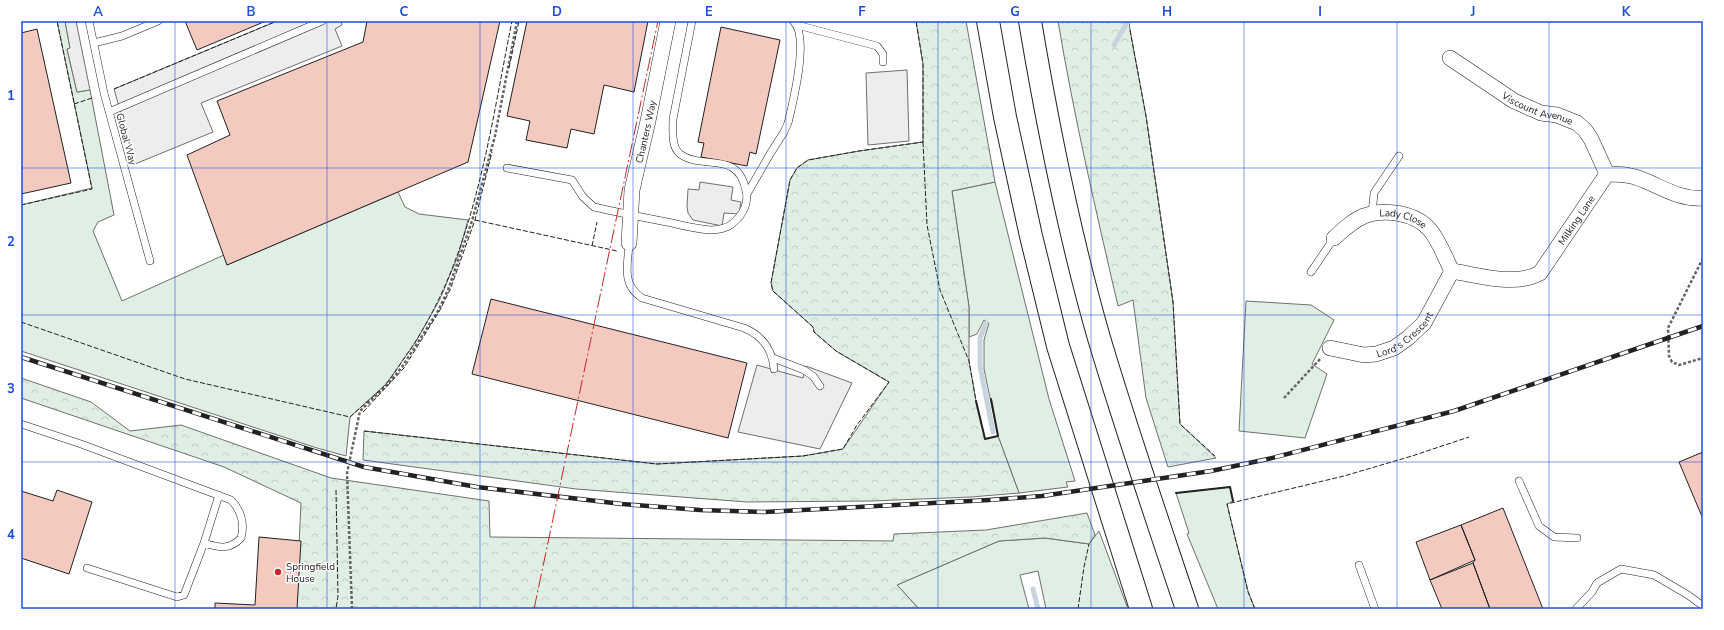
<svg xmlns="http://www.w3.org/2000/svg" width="1724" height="630" font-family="'Nunito Sans',sans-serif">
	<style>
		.green { fill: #e0efe3; stroke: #6f6f6f }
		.forest { fill: url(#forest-crowns); stroke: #6f6f6f }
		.parking { fill: #ededed; stroke: #6f6f6f }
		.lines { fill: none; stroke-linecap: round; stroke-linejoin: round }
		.stream { stroke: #c7d3dd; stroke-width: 5 }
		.building { fill: #f3c9c0; stroke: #222 }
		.lane-casing { stroke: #222; stroke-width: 8 }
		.street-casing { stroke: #222; stroke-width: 16 }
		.highway-casing { stroke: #222; stroke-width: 24 }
		.path { stroke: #646464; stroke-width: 2.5; stroke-dasharray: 3 2; stroke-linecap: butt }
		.lane { stroke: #fff; stroke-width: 7 }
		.street { stroke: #fff; stroke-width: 15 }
		.highway { stroke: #fff; stroke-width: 22 }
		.rail-casing { stroke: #222; stroke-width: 4.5 }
		.rail { stroke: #fff; stroke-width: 3; stroke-dasharray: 9; stroke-linecap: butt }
		.fence { stroke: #222; stroke-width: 1; stroke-dasharray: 5 2; stroke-linecap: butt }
		.wall { stroke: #222; stroke-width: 2 }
		.power { stroke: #c62828; stroke-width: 1; stroke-dasharray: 14 3 2 3; stroke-linecap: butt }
		.grid { fill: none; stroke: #1d4ed8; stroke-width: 1; stroke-opacity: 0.55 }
		.poi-dot { fill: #c62828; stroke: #fff; stroke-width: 1.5 }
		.labels { text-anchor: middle; stroke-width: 3; stroke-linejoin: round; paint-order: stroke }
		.street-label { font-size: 10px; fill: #222; stroke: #fff }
		.poi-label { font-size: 10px; fill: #222; stroke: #fff; text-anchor: start }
		.neatline { fill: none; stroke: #1d4ed8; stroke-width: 1.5 }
		.grid-label { font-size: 13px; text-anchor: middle; font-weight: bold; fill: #1d4ed8 }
	</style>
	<defs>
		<pattern id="forest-crowns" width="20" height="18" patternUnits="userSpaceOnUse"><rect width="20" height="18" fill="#e0efe3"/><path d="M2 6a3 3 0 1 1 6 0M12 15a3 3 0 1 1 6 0" fill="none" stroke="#c0cdc2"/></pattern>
	</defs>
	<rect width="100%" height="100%" fill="#fff"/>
	<path class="green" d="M 57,21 L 65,21 L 70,48 L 67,49 L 77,92 L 90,90 L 114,215 L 98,222 L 93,231 L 122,301 L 224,255 L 227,265 L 398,192 L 405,207 L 419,214 L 468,220 L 458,256 L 440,299 L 415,343 L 386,384 L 350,417 L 346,456 L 317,448 L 21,351 L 21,205 L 92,188 Z
		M 995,182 L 1049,399 L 1075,481 L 1066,482 L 1068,487 L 1019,493 L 998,436 L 984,369 L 984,340 L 989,323 L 984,320 L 977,334 L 969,337 L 969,307 L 952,191 Z
		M 1246,301 L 1311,305 L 1334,320 L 1312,364 L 1327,374 L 1305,438 L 1239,431 Z
		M 1230,487 L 1233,501 L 1227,504 L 1248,591 L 1255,609 L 1218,609 L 1187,534 L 1189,533 L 1176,493 Z
		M 1099,531 L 1128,609 L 1046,609 L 1038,571 L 1020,575 L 1029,609 L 919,609 L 897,585 L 999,541 L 1045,538 L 1089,544 Z"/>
	<path class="forest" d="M 916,21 L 966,21 L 995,182 L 952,191 L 969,307 L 969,361 L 976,401 L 985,439 L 998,436 L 1019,493 L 971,497 L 871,501 L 747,502 L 576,489 L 363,460 L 364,431 L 657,464 L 803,456 L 843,449 L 889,382 L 836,351 L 814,332 L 813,327 L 773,291 L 771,283 L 790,180 L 797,168 L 808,160 L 859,151 L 923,142 L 923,64 Z
		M 1058,21 L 1129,21 L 1130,30 L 1146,116 L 1173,302 L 1180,424 L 1216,458 L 1168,467 L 1146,398 L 1133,300 L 1118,306 C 1096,211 1074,117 1058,21 Z
		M 21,378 L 91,402 L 130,431 L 181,425 L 331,478 L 489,501 L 490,537 L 893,541 L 894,534 L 986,530 L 1087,513 L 1095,535 L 1089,544 L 1045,538 L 999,541 L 897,585 L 919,609 L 296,609 L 301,503 L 224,467 L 21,398 Z"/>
	<path class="parking" d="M 65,21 L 76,21 L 90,90 L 77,92 L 67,49 L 70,48 Z
		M 277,21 L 341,21 L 342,25 L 335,29 L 342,46 L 201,103 L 213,132 L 135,164 L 114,89 Z
		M 907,70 L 909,141 L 868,145 L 866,73 Z
		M 700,182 L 733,187 L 731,200 L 741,202 L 739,214 L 724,213 L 722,226 L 693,220 L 688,213 L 687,206 L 688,189 L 699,190 Z
		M 757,365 L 803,378 L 806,366 L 852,383 L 820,449 L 738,432 Z"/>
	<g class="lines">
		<path class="stream" d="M 1114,45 L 1128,21
			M 986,323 L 980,338 L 980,366 L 993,432
			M 1033,589 L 1038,609"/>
	</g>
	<path class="building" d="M 185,21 L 266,21 L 197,50 Z
		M 367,21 L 500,21 L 468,162 L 227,265 L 187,155 L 230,135 L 217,101 L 363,42 Z
		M 527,21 L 648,21 L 634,92 L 604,85 L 594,134 L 571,129 L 567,148 L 526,140 L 530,121 L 507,116 Z
		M 721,27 L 780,40 L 756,154 L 750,152 L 747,166 L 701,157 L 704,143 L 698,142 Z
		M 37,29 L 71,183 L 21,194 L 21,33 Z
		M 491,299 L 747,363 L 728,438 L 472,374 Z
		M 1703,452 L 1703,519 L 1679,462 Z
		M 57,490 L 92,502 L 69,574 L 21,558 L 21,491 L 53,501 Z
		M 1503,508 L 1543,609 L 1490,609 L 1473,563 L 1475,560 L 1461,525 Z
		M 1461,525 L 1475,560 L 1430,580 L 1416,542 Z
		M 259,537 L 301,541 L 297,609 L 215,609 L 215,603 L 255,605 Z
		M 1473,563 L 1490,609 L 1442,609 L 1430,580 Z"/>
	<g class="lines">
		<g class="lane-casing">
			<path id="lane" d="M 89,21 L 104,93 L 150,261
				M 797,25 L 877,46 L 883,54 L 883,62
				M 94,43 L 122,36 L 158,21
				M 109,112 L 322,21
				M 507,168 L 572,180 L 583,197 L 594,207 C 620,213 646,218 672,223 C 684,226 698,229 711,230 C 718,230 728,228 733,223 C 743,215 749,203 746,191 C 738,149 703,171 680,154 C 671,147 673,130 673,119 L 692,21
				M 747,194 L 770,154 L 784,132 L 788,123 C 793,102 810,36 793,21
				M 1372,214 L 1374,193 L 1399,156
				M 629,243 C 628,265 621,284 642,298 L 744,328 C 763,336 772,349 774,369
				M 1311,272 L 1334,238
				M 773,358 L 804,370 L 813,376 L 820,386
				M 21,424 L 81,444 L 231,500 C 241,510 245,524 241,538 C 230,550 219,548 204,543
				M 1519,481 L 1539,526 L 1554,537 L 1577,538
				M 1359,565 L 1375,609
				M 87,568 L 177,597 L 184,595 L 204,543 L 219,495
				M 1576,609 L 1592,592 L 1597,583 L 1621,569 L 1654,575 L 1688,595 L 1703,606"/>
		</g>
		<g class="street-casing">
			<g id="street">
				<path id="s1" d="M 1450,58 L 1514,101 L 1541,113 L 1557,115 L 1577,123 L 1585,130 L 1591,139 L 1607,174"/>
				<path id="s2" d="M 1334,238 C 1344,229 1352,221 1364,216 C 1385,208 1416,213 1430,230 C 1440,242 1445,258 1452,271"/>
				<path id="s3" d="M 629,243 L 632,190 L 648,121 L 668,21"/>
				<path id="s4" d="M 1452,271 C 1478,275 1515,287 1540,273 L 1607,174 C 1616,174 1626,174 1635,177 C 1658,184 1677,200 1703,198"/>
				<path id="s5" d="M 1330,348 L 1364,355 L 1376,354 L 1394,348 L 1408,338 L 1424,323 L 1452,271"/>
			</g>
		</g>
		<g class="highway-casing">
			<path id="highway" d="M 988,21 L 1005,117 L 1031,236 L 1058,346 L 1141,609
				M 1030,21 C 1048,128 1069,234 1099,338 C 1126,429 1157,519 1187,609"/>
		</g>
		<path class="path" d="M 1703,258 L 1668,328 L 1669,356 L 1672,362 L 1679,365 L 1703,358
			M 1284,398 L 1321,358
			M 352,609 L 347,473 L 360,411 L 388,384 L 402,367 L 438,311 L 448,290 L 472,221 L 495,136 L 517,21"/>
		<use href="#lane" class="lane"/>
		<use href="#street" class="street"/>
		<use href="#highway" class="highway"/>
		<g class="rail-casing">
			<path id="rail" d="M 21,357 L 364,467 L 477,487 L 622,504 L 700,510 L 765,512 L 989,500 L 1042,496 L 1211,471 L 1268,459 L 1454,411 L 1703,326"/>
		</g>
		<use href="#rail" class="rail"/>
		<path class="fence" d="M 1130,30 L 1146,116 L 1173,302 L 1180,424 L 1215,456
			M 509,68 L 519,21
			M 114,89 L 277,21
			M 74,104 L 92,98
			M 923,142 L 927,225 L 940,290 L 969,361 L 976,401
			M 21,205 L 92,189 L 57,21
			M 475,220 L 617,251
			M 592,246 L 597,222
			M 21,322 L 185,379 L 350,417 C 362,406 375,396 386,384 C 393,376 399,366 405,357 C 474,260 489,135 512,21
			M 363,412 L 404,368 L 440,310 L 450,290 L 475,220 L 492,152
			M 364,431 L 657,464 L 803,456 L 843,449 L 857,425 L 889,382 L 836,351 L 814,332 L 813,327 L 773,291 L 771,283 L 790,180 L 797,168 L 808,160 L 859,151 L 923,142 L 923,64 L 916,21
			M 336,490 L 338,596 L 336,609
			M 1078,609 L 1084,567 L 1089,544
			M 1255,609 L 1248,592 L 1227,504 L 1344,476 L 1412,456 L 1469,437"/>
		<path class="wall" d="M 976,401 L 985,439 L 998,436 L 991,399
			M 1176,493 L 1230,487 L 1233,501"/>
		<path class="power" d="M 534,609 L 658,21"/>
	</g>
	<path class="grid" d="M 175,21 L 175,609M 327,21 L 327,609M 480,21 L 480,609M 633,21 L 633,609M 786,21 L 786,609M 938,21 L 938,609M 1091,21 L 1091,609M 1244,21 L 1244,609M 1397,21 L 1397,609M 1549,21 L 1549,609M 21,168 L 1703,168M 21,315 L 1703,315M 21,462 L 1703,462"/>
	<circle class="poi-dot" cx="278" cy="572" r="4"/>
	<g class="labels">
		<g class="street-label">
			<text dy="4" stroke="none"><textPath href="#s1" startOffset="102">Viscount Avenue</textPath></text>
			<text dy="4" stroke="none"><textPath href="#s3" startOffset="113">Chanters Way</textPath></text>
			<text transform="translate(127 139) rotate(75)" y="4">Global Way</text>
			<text dy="4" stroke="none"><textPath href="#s4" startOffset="154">Milking Lane</textPath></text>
			<text dy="4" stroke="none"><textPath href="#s2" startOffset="78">Lady Close</textPath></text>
			<text dy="4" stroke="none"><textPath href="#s5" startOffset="82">Lord's Crescent</textPath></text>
		</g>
		<g class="poi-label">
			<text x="286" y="570">Springfield<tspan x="286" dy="12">House</tspan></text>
		</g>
	</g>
	<rect width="1724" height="630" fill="none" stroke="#ffffff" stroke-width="44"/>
	<rect x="22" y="22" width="1680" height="586" class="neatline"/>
	<g class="grid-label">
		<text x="98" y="16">A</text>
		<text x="251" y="16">B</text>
		<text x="404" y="16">C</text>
		<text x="557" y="16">D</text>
		<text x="709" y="16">E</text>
		<text x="862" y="16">F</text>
		<text x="1015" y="16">G</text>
		<text x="1167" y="16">H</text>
		<text x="1320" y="16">I</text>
		<text x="1473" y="16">J</text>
		<text x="1626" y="16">K</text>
		<text x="11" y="100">1</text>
		<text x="11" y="246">2</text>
		<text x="11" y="393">3</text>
		<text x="11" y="539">4</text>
	</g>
</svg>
